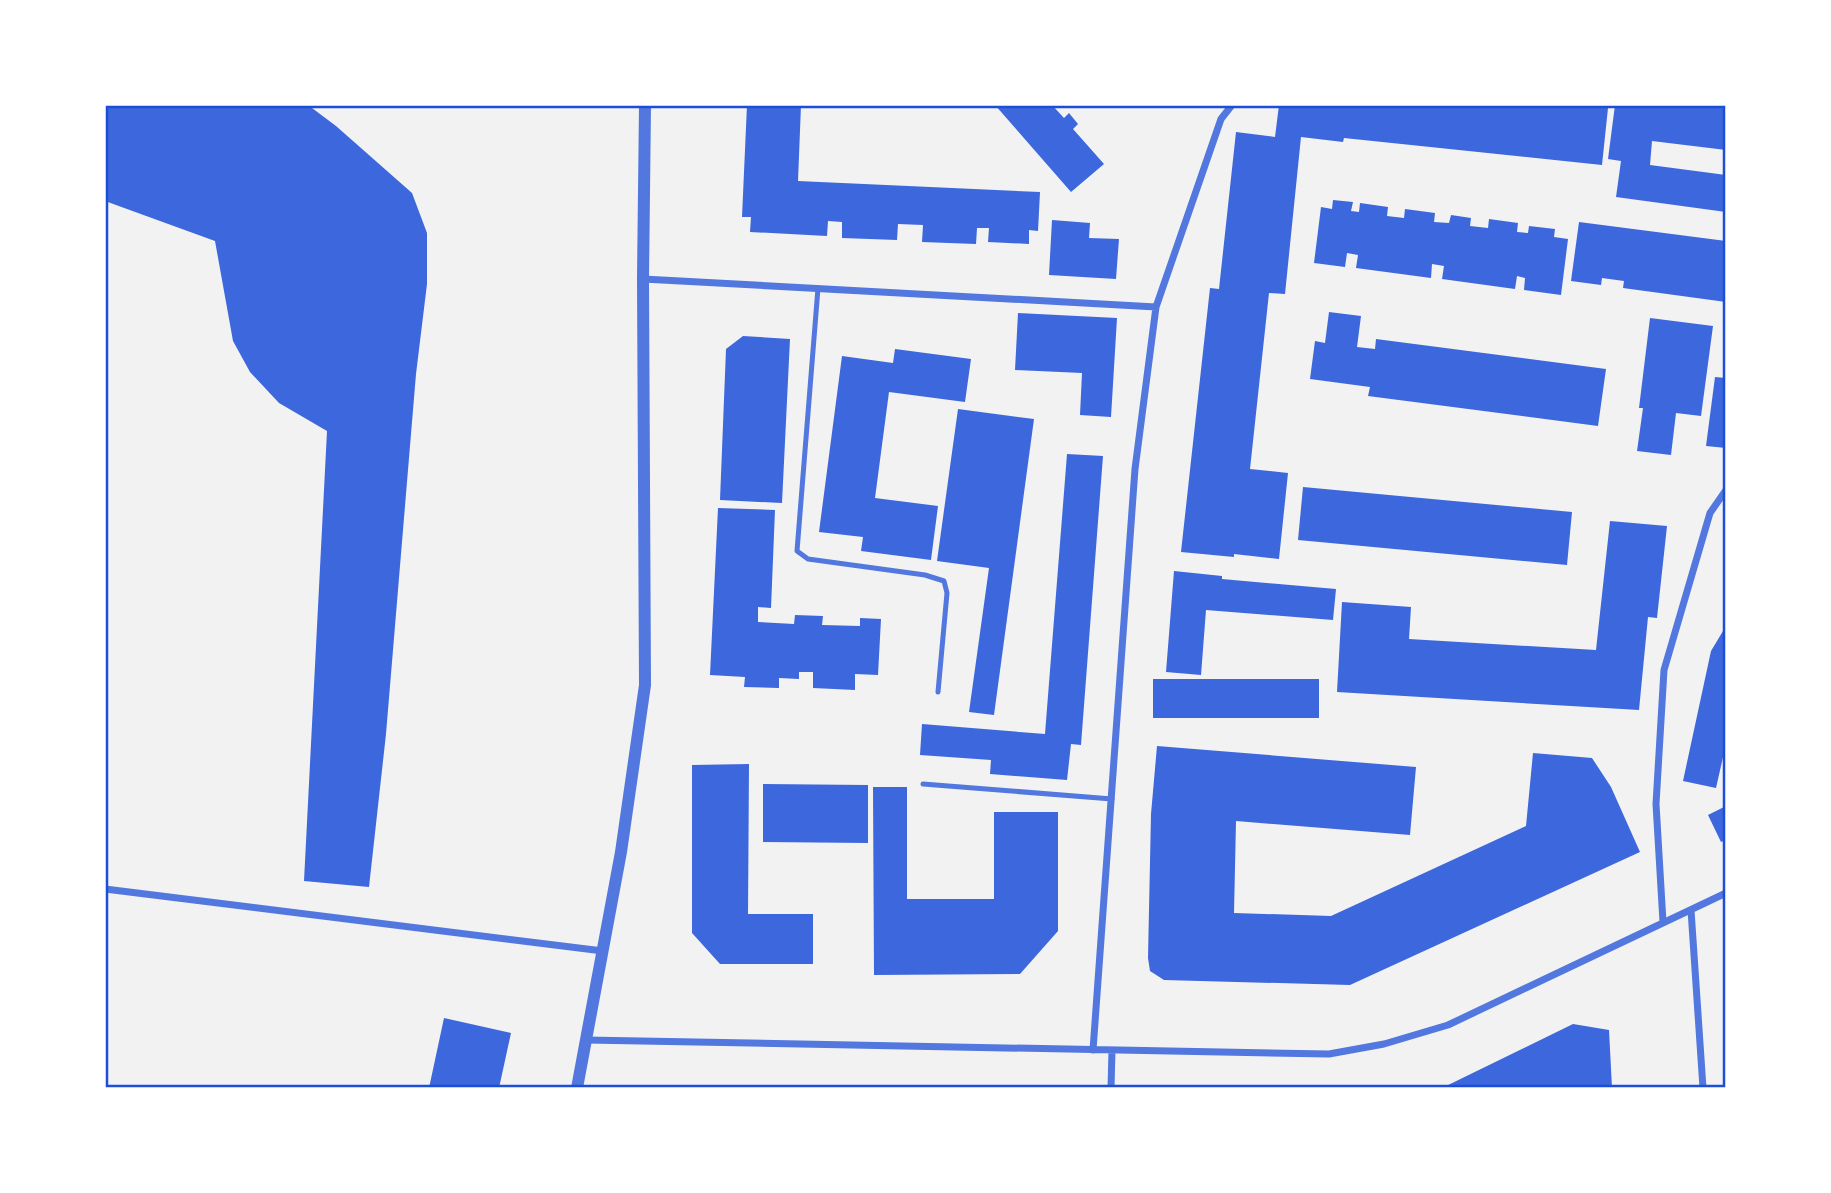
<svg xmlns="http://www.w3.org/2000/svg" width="1831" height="1193" font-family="'DejaVu Sans',sans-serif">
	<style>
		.building { fill: #3d67dc }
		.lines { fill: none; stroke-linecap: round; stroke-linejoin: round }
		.service { stroke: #5277de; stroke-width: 5 }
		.minor { stroke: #5277de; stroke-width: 7 }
		.tertiary { stroke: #5277de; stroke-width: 12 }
		.neatline { fill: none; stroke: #1d4ed8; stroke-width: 2.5 }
	</style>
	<rect width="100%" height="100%" fill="#f2f2f2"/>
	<path class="building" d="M 105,105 L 308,105 L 336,126 L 412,193 L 427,233 L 427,284 L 416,374 L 386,734 L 369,887 L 304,881 L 327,431 L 279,403 L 250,372 L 233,341 L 215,241 L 105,201 Z
		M 747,105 L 801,105 L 798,181 L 1040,192 L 1038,231 L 1029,230 L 1029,244 L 988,242 L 989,228 L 977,228 L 976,244 L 922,242 L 923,225 L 898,224 L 897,240 L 842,238 L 842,222 L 828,221 L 827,236 L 750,232 L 751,217 L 742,217 Z
		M 995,105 L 1052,105 L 1064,118 L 1069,113 L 1078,124 L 1073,129 L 1104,164 L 1071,192 Z
		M 1279,105 L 1576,105 L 1608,108 L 1602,165 L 1344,138 L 1343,142 L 1301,137 L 1285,294 L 1269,293 L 1250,469 L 1288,473 L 1279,559 L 1234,554 L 1234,557 L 1181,552 L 1210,288 L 1219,289 L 1236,132 L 1275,137 Z
		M 1615,105 L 1726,105 L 1726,150 L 1652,141 L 1650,165 L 1726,175 L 1726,212 L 1616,197 L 1621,161 L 1608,159 Z
		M 1333,200 L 1353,202 L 1351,211 L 1359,212 L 1360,203 L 1388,207 L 1387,216 L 1404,218 L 1405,209 L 1435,213 L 1434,222 L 1449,223 L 1451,215 L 1471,218 L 1470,226 L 1488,228 L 1489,219 L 1518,223 L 1517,232 L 1528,233 L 1529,226 L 1555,229 L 1554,237 L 1568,239 L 1561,295 L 1524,290 L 1525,278 L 1517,276 L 1515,289 L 1442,279 L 1444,266 L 1432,264 L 1431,278 L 1356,268 L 1358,255 L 1347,253 L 1345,267 L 1314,263 L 1321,207 L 1332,209 Z
		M 1052,220 L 1090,223 L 1089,238 L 1119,239 L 1116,279 L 1049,275 Z
		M 1579,222 L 1726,241 L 1726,302 L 1623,288 L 1624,281 L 1602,278 L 1601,285 L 1571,281 Z
		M 1329,312 L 1361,316 L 1357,347 L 1375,349 L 1376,339 L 1606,369 L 1598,426 L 1368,396 L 1370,387 L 1310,379 L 1315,341 L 1325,343 Z
		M 1018,313 L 1117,318 L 1111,417 L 1080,415 L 1082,373 L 1015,370 Z
		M 1650,318 L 1713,326 L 1701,416 L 1676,413 L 1671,455 L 1637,451 L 1643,408 L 1639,408 Z
		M 743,336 L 790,339 L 782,503 L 720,500 L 726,349 Z
		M 895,349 L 971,359 L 965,402 L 889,392 L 875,498 L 938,506 L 931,560 L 861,551 L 863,537 L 819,532 L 842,356 L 893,363 Z
		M 1715,377 L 1726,378 L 1726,448 L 1706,446 Z
		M 958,409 L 1034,419 L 994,715 L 969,712 L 989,568 L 937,561 Z
		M 1067,454 L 1103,456 L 1081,745 L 1071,744 L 1067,780 L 990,774 L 991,760 L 920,755 L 922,724 L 1045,734 Z
		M 1303,487 L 1572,512 L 1567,565 L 1298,540 Z
		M 718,508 L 775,510 L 771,608 L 758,607 L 758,622 L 794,624 L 795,615 L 823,616 L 822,625 L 860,626 L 860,618 L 881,619 L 878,675 L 855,674 L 855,690 L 813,688 L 813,672 L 799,672 L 799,679 L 779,678 L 779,688 L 744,687 L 745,677 L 710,675 Z
		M 1610,521 L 1667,526 L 1657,618 L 1648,617 L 1639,710 L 1337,692 L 1342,602 L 1411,607 L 1409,639 L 1596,650 Z
		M 1174,571 L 1222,576 L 1222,579 L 1336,589 L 1333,620 L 1206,610 L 1201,675 L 1166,672 Z
		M 1726,626 L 1726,744 L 1716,788 L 1683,781 L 1711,651 Z
		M 1153,679 L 1319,679 L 1319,718 L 1153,718 Z
		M 1157,746 L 1416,767 L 1410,835 L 1236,821 L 1234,913 L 1331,916 L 1526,826 L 1533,753 L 1592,758 L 1611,787 L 1640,852 L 1350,985 L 1164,980 L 1150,971 L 1148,958 L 1151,814 Z
		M 749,764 L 748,914 L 813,914 L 813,964 L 720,964 L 692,933 L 692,765 Z
		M 763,784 L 868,785 L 868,843 L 763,842 Z
		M 873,787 L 907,787 L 907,899 L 994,899 L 994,812 L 1058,812 L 1058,931 L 1020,974 L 874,975 Z
		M 1726,806 L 1726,840 L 1721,842 L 1708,815 Z
		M 444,1018 L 511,1033 L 499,1088 L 429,1088 Z
		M 1573,1024 L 1609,1030 L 1612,1088 L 1442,1088 Z"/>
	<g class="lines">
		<path class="service" d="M 818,288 L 797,551 L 808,559 L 925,575 L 944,581 L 947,593 L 938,692
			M 923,784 L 1112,799"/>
		<path class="minor" d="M 643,279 L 1156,307
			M 105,889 L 603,951
			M 1691,910 L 1703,1088
			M 1663,922 L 1656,804 L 1664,670 L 1710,513 L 1726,490
			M 586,1040 L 1329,1054 L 1384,1044 L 1448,1025 L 1726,893
			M 1093,1050 L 1135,469 L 1156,307 L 1221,119 L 1232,105
			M 1111,1088 L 1112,1050"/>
		<path class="tertiary" d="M 577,1088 L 621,852 L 645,685 L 643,279 L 645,105"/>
	</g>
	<rect width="1831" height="1193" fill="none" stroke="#ffffff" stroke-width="214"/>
	<rect x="107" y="107" width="1617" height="979" class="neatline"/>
</svg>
